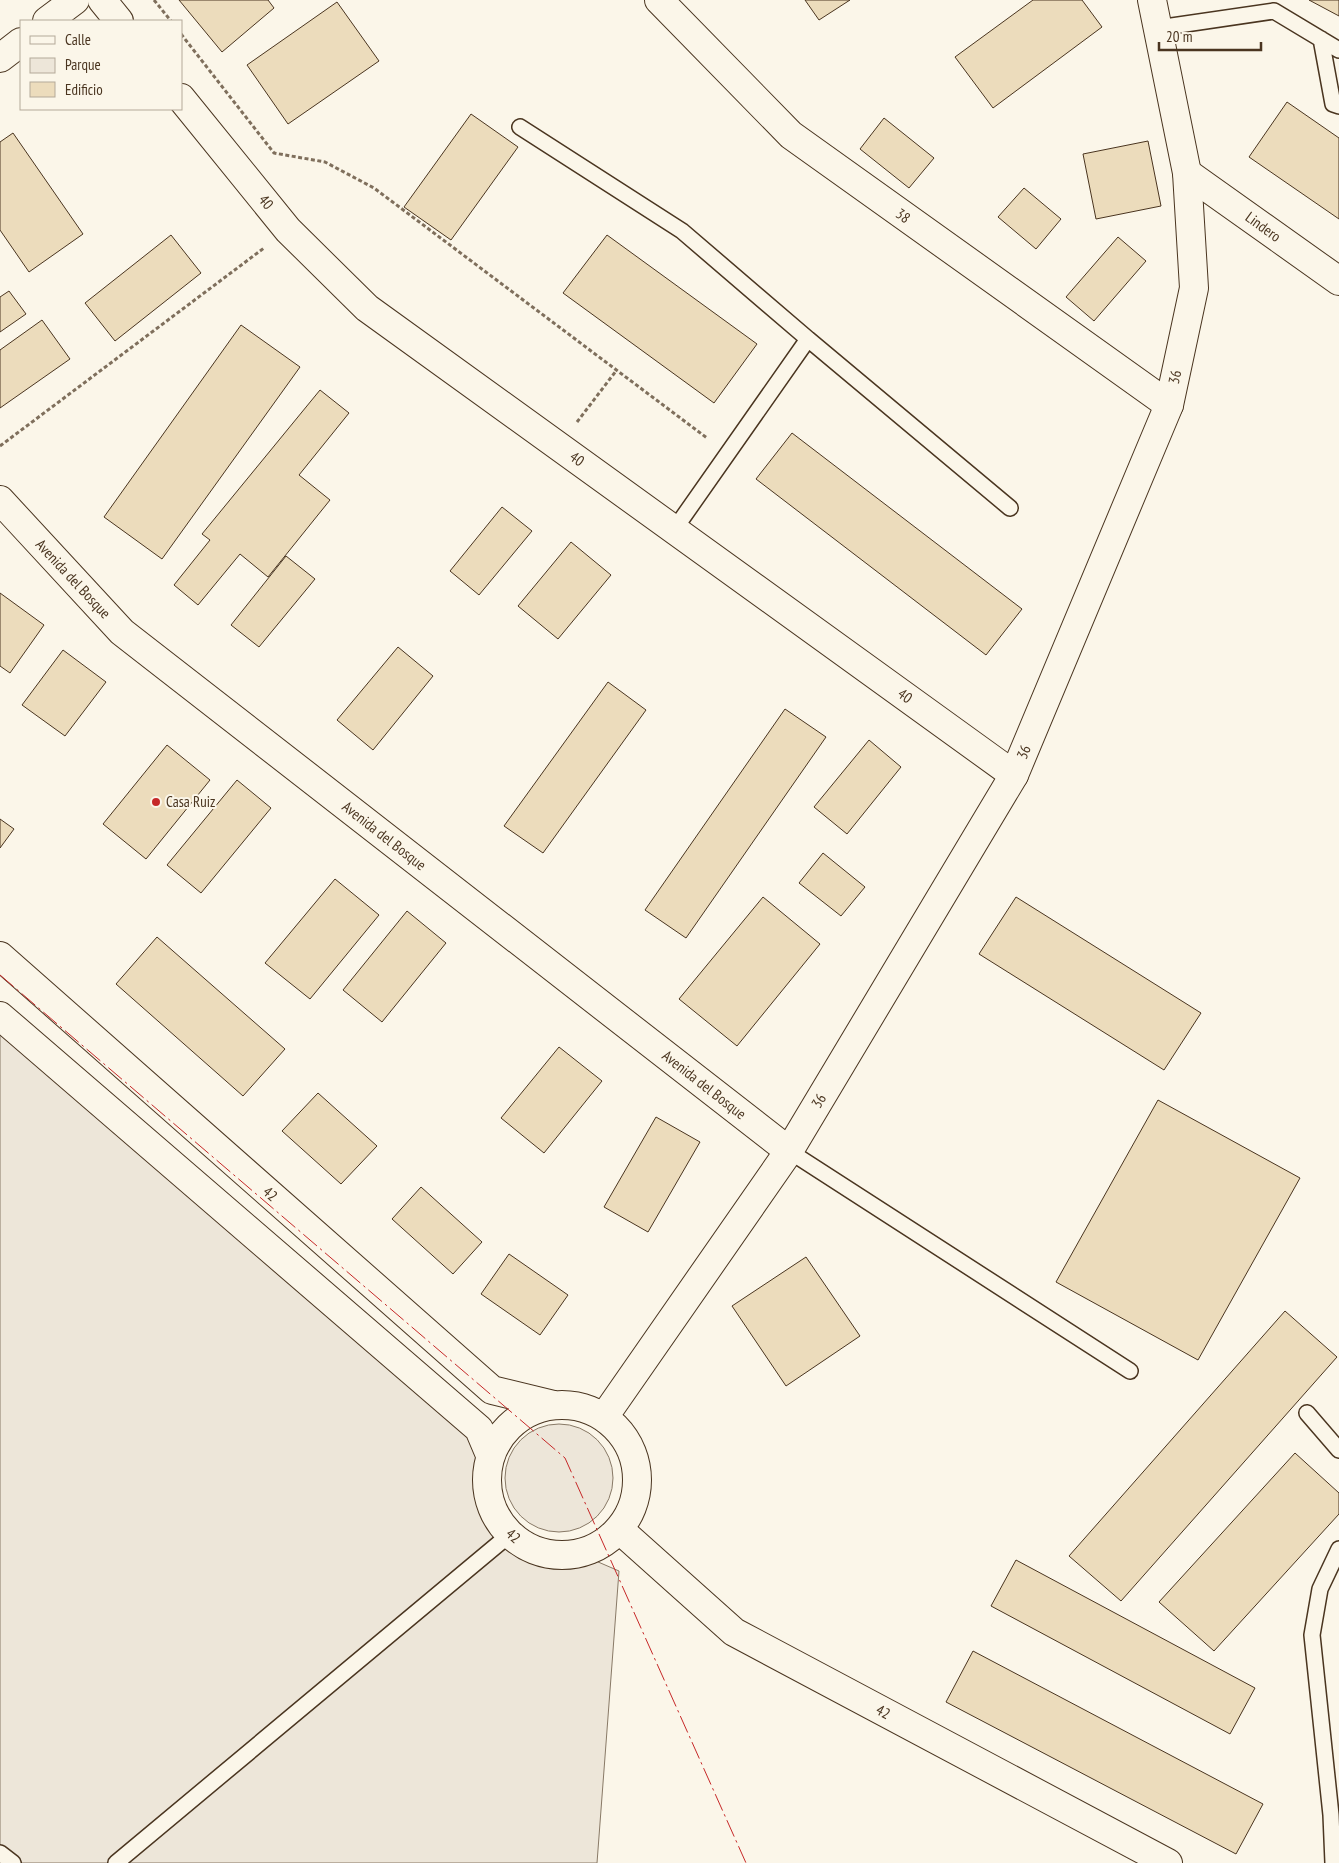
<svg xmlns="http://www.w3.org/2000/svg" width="1339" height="1863" font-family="'PT Sans Narrow',sans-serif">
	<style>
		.green { fill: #ede6d9; stroke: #887966 }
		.building { fill: #ecdcbc; stroke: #4a3520 }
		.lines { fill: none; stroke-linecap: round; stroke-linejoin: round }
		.service-casing { stroke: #4a3520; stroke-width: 18 }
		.minor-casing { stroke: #4a3520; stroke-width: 30 }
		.tertiary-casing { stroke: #4a3520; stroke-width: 30 }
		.path { stroke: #7f6f5c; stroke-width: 3; stroke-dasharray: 4 2.5; stroke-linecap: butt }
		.service { stroke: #fbf6e9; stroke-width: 15 }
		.minor { stroke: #fbf6e9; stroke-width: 28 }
		.tertiary { stroke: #fbf6e9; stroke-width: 28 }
		.power { stroke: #c62828; stroke-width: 1; stroke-dasharray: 18 4 2.5 4; stroke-linecap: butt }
		.poi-dot { fill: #c62828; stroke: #fbf6e9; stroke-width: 2 }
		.labels { text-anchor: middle; stroke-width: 4; stroke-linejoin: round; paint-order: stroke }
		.street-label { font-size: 15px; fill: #4a3520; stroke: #fbf6e9 }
		.poi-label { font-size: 15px; fill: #4a3520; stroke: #fbf6e9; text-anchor: start }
	</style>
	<rect width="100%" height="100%" fill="#fbf6e9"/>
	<path class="green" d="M 0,1026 L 478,1436 L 486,1458 L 482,1481 L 488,1513 L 505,1537 L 527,1552 L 550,1558 L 582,1555 L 619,1571 L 597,1863 L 0,1863 Z
		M505 1478a54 54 0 1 1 108 0a54 54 0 1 1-108 0Z"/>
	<path class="building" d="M 179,0 L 268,0 L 274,8 L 222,52 Z
		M 805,0 L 850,0 L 819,20 Z
		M 1033,0 L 1082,0 L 1102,27 L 993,108 L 955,57 Z
		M 1309,0 L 1339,0 L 1339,16 Z
		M 337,2 L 379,61 L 288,124 L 247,65 Z
		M 1287,102 L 1339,138 L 1339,219 L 1249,157 Z
		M 471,114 L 518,147 L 451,240 L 404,207 Z
		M 884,118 L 934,158 L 909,188 L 860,149 Z
		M 13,133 L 83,234 L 29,272 L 0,230 L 0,142 Z
		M 1148,141 L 1161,206 L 1096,219 L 1083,154 Z
		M 1024,188 L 1061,219 L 1036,249 L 998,217 Z
		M 171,235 L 201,273 L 115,341 L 85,303 Z
		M 607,235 L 757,344 L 714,403 L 563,293 Z
		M 1118,237 L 1146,261 L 1094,321 L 1066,297 Z
		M 9,291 L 26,314 L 0,332 L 0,297 Z
		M 42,320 L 70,359 L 0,408 L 0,350 Z
		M 241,325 L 300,367 L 162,559 L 104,517 Z
		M 320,390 L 349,413 L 299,475 L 330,500 L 268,577 L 240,554 L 198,605 L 174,585 L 210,540 L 202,534 Z
		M 792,433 L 1022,609 L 986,655 L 756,479 Z
		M 502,507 L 532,531 L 479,595 L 450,571 Z
		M 571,542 L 611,575 L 558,639 L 518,606 Z
		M 286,556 L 315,579 L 259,647 L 231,625 Z
		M 0,593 L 44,625 L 10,673 L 0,666 Z
		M 398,647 L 433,676 L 373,750 L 337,720 Z
		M 63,650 L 106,682 L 65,736 L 22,705 Z
		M 608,682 L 646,710 L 543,853 L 504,826 Z
		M 785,709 L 826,737 L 686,938 L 645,910 Z
		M 869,740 L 901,767 L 847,834 L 814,807 Z
		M 167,745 L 210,780 L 146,859 L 103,824 Z
		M 237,780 L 271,808 L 201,893 L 167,865 Z
		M 0,819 L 14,829 L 0,848 Z
		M 823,853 L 865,887 L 841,916 L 799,883 Z
		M 335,879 L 379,915 L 310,999 L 265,963 Z
		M 763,897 L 820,944 L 737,1046 L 679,999 Z
		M 1016,897 L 1201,1013 L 1164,1070 L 979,954 Z
		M 407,911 L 446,943 L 382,1022 L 343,990 Z
		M 157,937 L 285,1049 L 243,1096 L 116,984 Z
		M 559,1047 L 602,1081 L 544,1153 L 501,1118 Z
		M 318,1093 L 377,1146 L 341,1184 L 282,1131 Z
		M 1158,1100 L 1300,1178 L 1198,1360 L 1056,1282 Z
		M 656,1117 L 700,1142 L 648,1232 L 604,1207 Z
		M 421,1187 L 482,1242 L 453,1274 L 392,1219 Z
		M 509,1254 L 568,1295 L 540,1335 L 481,1294 Z
		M 806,1257 L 860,1336 L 786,1386 L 732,1306 Z
		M 1285,1311 L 1337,1357 L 1121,1601 L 1069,1556 Z
		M 1295,1453 L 1339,1493 L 1339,1514 L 1214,1651 L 1159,1602 Z
		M 1016,1560 L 1255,1688 L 1230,1734 L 991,1606 Z
		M 973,1651 L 1263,1804 L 1236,1854 L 946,1702 Z"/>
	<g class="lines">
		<g class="service-casing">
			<path id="service" d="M 1158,28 L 1274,11 L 1339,50
				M 1321,39 L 1333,104 L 1339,106
				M 520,127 L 682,231 L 808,339
				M 674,530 L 808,339 L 1010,508
				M 789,1151 L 1130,1371
				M 1307,1413 L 1339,1450
				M 0,1853 L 13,1863
				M 116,1863 L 509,1535
				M 1333,1863 L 1331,1815 L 1312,1635 L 1320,1589 L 1339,1549"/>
		</g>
		<g class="minor-casing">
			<path id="minor" d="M 102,0 L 119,21
				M 659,0 L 791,135 L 1169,405
				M 181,98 L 288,230 L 367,308 L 1014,775
				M 1187,173 L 1339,281
				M 0,500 L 122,632 L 789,1151"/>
		</g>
		<g class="tertiary-casing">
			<path id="tertiary" d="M 47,21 L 75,0
				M 0,58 L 21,42
				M 0,956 L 492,1390 L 554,1405
				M 0,1016 L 479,1429 L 490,1455
				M487 1480a75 75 0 1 1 150 0a75 75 0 1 1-150 0Z
				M 604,1417 L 789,1151 L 1014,775 L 1169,405 L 1194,288 L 1187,173 L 1152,0
				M 620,1530 L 734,1632 L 1168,1863"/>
		</g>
		<path class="path" d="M 154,0 L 171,21
			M 181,34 L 274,153 L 325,162 L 374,188 L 707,438
			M 577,422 L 616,371
			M 0,446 L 264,248"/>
		<use href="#service" class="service"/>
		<use href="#minor" class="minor"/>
		<use href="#tertiary" class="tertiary"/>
		<path class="power" d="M 0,975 L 565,1458 L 746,1863"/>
	</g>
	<circle class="poi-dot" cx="156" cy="802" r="5"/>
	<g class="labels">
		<g class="street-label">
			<text transform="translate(266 202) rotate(51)" y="5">40</text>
			<text transform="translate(903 216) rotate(36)" y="5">38</text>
			<text transform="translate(1263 227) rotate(36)" y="5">Lindero</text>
			<text transform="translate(1175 377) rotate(-78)" y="5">36</text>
			<text transform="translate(577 459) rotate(36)" y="5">40</text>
			<text transform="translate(73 579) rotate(47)" y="5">Avenida del Bosque</text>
			<text transform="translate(905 696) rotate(36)" y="5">40</text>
			<text transform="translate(1024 752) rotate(-67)" y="5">36</text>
			<text transform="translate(384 836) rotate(38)" y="5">Avenida del Bosque</text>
			<text transform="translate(704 1085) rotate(38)" y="5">Avenida del Bosque</text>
			<text transform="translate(819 1101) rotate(-59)" y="5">36</text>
			<text transform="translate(270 1194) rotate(41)" y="5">42</text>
			<text transform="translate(513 1536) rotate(41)" y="5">42</text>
			<text transform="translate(883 1712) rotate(28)" y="5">42</text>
		</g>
		<g class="poi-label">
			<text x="166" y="807">Casa Ruiz</text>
		</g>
	</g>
	<rect x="20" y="20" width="162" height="90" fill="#fbf6e9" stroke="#b4a999"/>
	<rect x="30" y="36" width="25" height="8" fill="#fbf6e9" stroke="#b4a999"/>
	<text x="65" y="45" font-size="15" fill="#4a3520">Calle</text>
	<rect x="30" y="58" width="25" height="15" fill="#ede6d9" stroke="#b4a999"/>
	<text x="65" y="70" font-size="15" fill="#4a3520">Parque</text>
	<rect x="30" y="82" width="25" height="15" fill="#ecdcbc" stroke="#b4a999"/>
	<text x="65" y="95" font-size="15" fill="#4a3520">Edificio</text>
	<path d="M1159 42v8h102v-8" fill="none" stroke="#4a3520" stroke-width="2.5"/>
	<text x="1166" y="42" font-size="15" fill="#4a3520" stroke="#fbf6e9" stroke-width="4" paint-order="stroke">20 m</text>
</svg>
